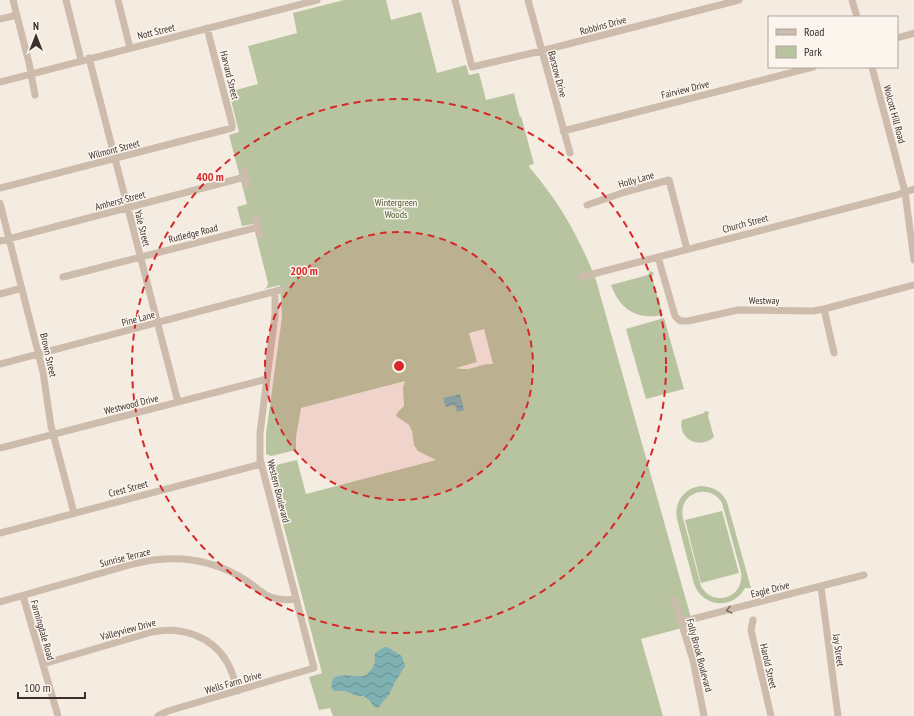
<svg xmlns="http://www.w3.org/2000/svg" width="914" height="716" font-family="'PT Sans Narrow',sans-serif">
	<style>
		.park { fill: #b8c4a0; fill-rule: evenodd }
		.water { fill: url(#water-waves) }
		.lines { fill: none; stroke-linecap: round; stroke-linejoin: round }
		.minor { stroke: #cdbbac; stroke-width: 7 }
		.oneway { stroke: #7d6f65 }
		.ring { fill: none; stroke: #d62828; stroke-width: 2; stroke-dasharray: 7 5 }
		.labels { text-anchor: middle; stroke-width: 3; stroke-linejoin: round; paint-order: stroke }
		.street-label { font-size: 10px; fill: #3b302b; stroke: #fbf5ee }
		.park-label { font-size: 10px; fill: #4a5a2e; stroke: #fbf5ee }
		.centre { fill: #d62828; stroke: #fbf5ee; stroke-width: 2 }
		.ring-label { font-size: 12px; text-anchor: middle; font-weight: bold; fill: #d62828; stroke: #fbf5ee; stroke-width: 3; stroke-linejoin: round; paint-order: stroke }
	</style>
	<defs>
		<pattern id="water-waves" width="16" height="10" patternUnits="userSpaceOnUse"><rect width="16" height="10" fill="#7fb0b2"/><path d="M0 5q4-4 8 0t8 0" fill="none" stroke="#699091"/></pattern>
	</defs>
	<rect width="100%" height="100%" fill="#f4ebe1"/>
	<path class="park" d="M 344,0 L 386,0 L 391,20 L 421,12 L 437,73 L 466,65 L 469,75 L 479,73 L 486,100 L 515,93 L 514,94 L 520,117 L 521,116 L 534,164 L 529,165 L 530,168 C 560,203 579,237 596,280 L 693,625 L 641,639 L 663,716 L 333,716 L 330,708 L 319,710 L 309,677 L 322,673 L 269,470 L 272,466 L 297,460 L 306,494 L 436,460 L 418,451 L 414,445 L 412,431 L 409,425 L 396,416 L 397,413 L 404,406 L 403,388 L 405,381 L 301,408 L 296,437 L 296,450 L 271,456 L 266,454 L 266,434 L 282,317 L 280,285 L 264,289 L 267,287 L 268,283 L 253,224 L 242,226 L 237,207 L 247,204 L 229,135 L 239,132 L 229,92 L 258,84 L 248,46 L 297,33 L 293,13 ZM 484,329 L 493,364 C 479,363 472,372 456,368 L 477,362 L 469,333 Z
		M 650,271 L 654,273 L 652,277 L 663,315 C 637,320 620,310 611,285 L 648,275 Z
		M 664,318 L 684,389 L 646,399 L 626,329 Z
		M 705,411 L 709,412 L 708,416 L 714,437 C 700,450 677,439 682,420 L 704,413 Z
		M 700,486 C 712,486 722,491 727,502 L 751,588 L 745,588 C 733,610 703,608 694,584 L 677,519 C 674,503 683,489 700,486 ZM 700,492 C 710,491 717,495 722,503 L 741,572 C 745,597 714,609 701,586 L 683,518 C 680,505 687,494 700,492 Z
		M 722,511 L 739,573 L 701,583 L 685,520 Z"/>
	<path class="water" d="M 460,394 L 464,410 L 457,412 L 455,405 L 446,407 L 443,398 Z
		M 384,647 L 387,647 L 402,656 L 405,666 L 394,684 L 389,695 L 386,698 L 378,708 L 374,707 L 370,701 L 364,696 L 357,696 L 345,691 L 335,691 L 332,689 C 328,668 353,678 363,676 C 368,675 372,669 374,665 C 376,661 374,658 375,653 Z"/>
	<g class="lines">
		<path class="minor" d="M 13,0 L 29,63 L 35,95
			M 66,0 L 81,60
			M 118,0 L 130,48
			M 455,0 L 472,67 L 541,51 L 739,0
			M 528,0 L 570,153
			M 852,0 L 857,17
			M 0,19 L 17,15
			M 897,38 L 914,33
			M 89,58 L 178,402
			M 872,67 L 905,192 L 914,260
			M 0,82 L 317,0
			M 563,131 L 813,67
			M 244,170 L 247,185
			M 0,188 L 232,128 L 232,124 L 207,28
			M 0,203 L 43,372 L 51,426 L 74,513
			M 587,205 L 625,192 L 669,180 L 687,249
			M 256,219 L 260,235
			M 0,241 L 245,177
			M 658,257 L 675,316 L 680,321 L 688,321 L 738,310 L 813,311 L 824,309 L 914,285
			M 63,277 L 258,227
			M 581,277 L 897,195 L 914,189
			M 0,294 L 22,288
			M 824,309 L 834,353
			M 0,364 L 280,290
			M 0,448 L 267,379
			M 0,533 L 261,464
			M 821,587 L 838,716
			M 23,596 L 58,716
			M 674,600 L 693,660 L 704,716
			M 0,602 L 133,564 C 168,555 204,557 237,575 C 262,588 263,603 296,599
			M 753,620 L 751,630 L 771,716
			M 681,622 L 864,575
			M 43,664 L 152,632 C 181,626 212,636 227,662 C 232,671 235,681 238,691
			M 158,716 L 168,711 L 314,668 L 260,459 L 260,433 L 275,315 L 275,292"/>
	</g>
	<defs><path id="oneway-chevron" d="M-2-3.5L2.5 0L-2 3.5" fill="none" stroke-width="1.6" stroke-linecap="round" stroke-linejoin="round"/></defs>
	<use class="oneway" href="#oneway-chevron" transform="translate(729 610) rotate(166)"/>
	<circle cx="399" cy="366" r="134" fill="#d62828" fill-opacity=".12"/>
	<g class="ring">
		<circle cx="399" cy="366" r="134"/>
		<circle cx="399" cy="366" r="267"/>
	</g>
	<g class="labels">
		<g class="street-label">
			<text transform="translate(603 25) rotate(-15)" y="4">Robbins Drive</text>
			<text transform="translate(156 31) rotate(-14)" y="4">Nott Street</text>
			<text transform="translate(558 74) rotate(75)" y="4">Barstow Drive</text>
			<text transform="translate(230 75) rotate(76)" y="4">Harvard Street</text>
			<text transform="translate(685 89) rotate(-14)" y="4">Fairview Drive</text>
			<text transform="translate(895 114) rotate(75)" y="4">Wolcott Hill Road</text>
			<text transform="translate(114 149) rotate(-15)" y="4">Wilmont Street</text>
			<text transform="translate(636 179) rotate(-16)" y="4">Holly Lane</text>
			<text transform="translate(120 200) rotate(-15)" y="4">Amherst Street</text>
			<text transform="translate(745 223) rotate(-15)" y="4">Church Street</text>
			<text transform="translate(143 228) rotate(76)" y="4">Yale Street</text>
			<text transform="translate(193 233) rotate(-14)" y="4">Rutledge Road</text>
			<text x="764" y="304">Westway</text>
			<text transform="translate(138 318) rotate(-15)" y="4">Pine Lane</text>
			<text transform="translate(49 355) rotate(77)" y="4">Brown Street</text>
			<text transform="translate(131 404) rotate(-14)" y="4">Westwood Drive</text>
			<text transform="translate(128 488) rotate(-15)" y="4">Crest Street</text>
			<text transform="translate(279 491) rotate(76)" y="4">Western Boulevard</text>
			<text transform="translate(125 557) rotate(-14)" y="4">Sunrise Terrace</text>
			<text transform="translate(770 589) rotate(-14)" y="4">Eagle Drive</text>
			<text transform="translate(128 629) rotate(-15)" y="4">Valleyview Drive</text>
			<text transform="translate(43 630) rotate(74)" y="4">Farmingdale Road</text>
			<text transform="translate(839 650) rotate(82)" y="4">Jay Street</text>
			<text transform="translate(700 655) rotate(75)" y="4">Folly Brook Boulevard</text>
			<text transform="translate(769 666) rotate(77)" y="4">Harold Street</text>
			<text transform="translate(233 682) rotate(-16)" y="4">Wells Farm Drive</text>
		</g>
		<g class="park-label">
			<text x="396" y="206">Wintergreen<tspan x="396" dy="12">Woods</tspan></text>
		</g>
	</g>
	<circle cx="399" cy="366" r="6" class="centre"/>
	<g class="ring-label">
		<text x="210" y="181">400 m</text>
		<text x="304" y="275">200 m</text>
	</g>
	<rect x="768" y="16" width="130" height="52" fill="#fbf5ee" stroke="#aea6a0"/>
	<rect x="776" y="29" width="20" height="6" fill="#cdbbac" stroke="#aea6a0"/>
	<text x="804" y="36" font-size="12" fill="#3b302b">Road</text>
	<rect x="776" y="46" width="20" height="12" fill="#b8c4a0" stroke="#aea6a0"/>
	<text x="804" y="56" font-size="12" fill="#3b302b">Park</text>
	<g transform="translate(36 36)" stroke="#fbf5ee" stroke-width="3" paint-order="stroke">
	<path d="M0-3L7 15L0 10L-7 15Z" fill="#3b302b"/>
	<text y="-6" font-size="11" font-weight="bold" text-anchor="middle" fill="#3b302b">N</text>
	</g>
	<path d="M18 692v6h67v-6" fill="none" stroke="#3b302b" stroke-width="2"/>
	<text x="24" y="692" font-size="12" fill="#3b302b" stroke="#fbf5ee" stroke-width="3" paint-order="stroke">100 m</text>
</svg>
